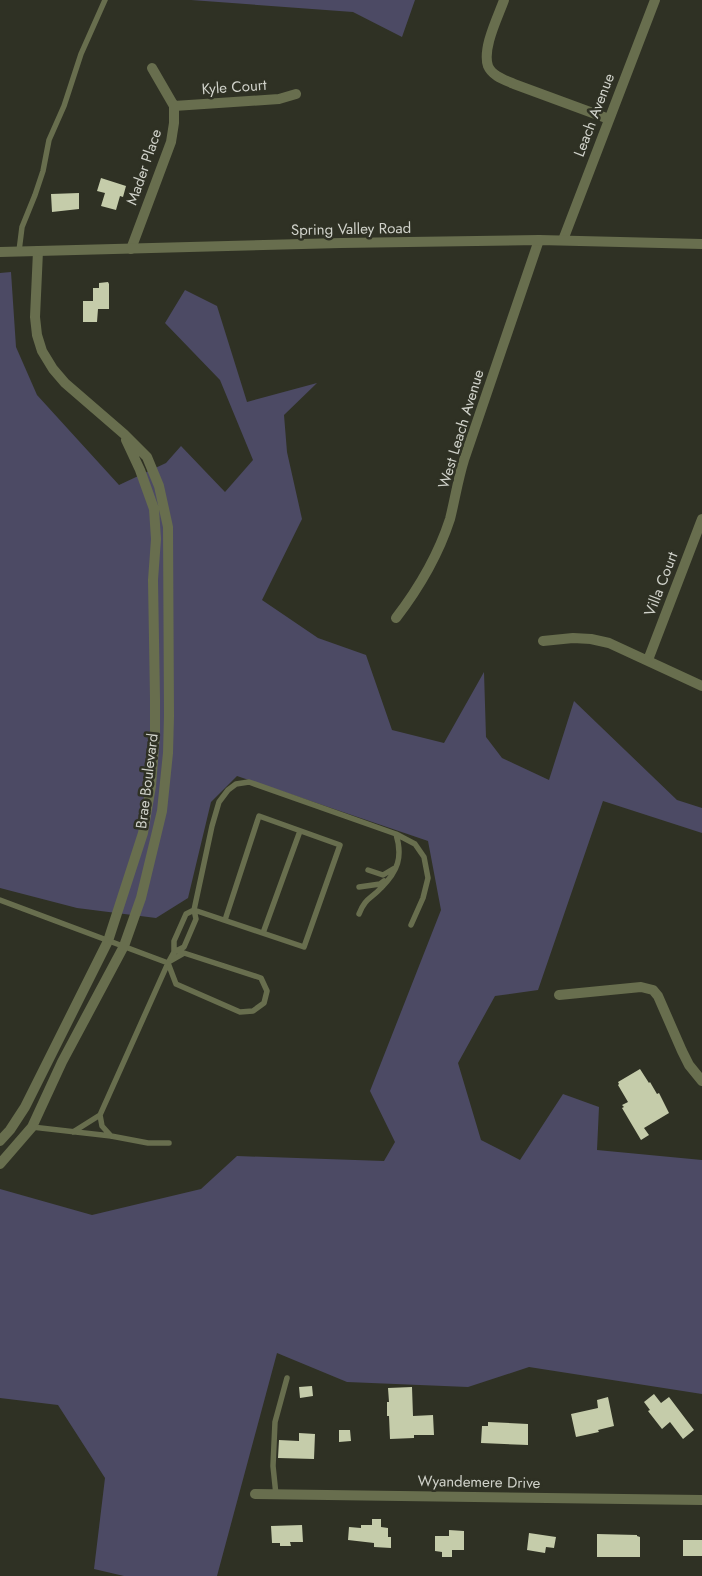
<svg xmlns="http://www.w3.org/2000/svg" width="702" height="1576" font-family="Jost,sans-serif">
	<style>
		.green { fill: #4c4a64 }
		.building { fill: #c5ccaa }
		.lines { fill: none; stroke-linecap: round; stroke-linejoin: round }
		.service { stroke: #686e4e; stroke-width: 5.5 }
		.minor { stroke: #686e4e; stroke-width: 10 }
		.tertiary { stroke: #686e4e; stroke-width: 10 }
		.labels { text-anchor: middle; stroke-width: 5; stroke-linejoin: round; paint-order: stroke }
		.street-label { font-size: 15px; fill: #d0d2ca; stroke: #2f3124 }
	</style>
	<rect width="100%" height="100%" fill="#2f3124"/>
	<path class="green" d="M 191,0 L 415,0 L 402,37 L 353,12 Z
		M 11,272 L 16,347 L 37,395 L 119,485 L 166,463 L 181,446 L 225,492 L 253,460 L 220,380 L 165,323 L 185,290 L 217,306 L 247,402 L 317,383 L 284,415 L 287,452 L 302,519 L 262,600 L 318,638 L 366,655 L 392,730 L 444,743 L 484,672 L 486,737 L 502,758 L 549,780 L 574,701 L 677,800 L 702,808 L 702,833 L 603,801 L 538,990 L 495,996 L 458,1063 L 481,1140 L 520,1160 L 563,1094 L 599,1107 L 597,1150 L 702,1160 L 702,1394 L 529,1367 L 468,1387 L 347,1382 L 277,1353 L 217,1576 L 124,1576 L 94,1569 L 105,1478 L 58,1405 L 0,1398 L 0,1189 L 92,1215 L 201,1189 L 237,1156 L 384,1161 L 395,1142 L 370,1091 L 441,910 L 428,841 L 237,776 L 211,802 L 188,898 L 156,918 L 77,908 L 0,888 L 0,273 Z"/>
	<path class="building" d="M 101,178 L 126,186 L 123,197 L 120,196 L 116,210 L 101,206 L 105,193 L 97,191 Z
		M 79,193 L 79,209 L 52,212 L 51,194 Z
		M 108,282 L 109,284 L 109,309 L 98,309 L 97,322 L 83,322 L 83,301 L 93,301 L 93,288 L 99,288 L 99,283 Z
		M 640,1069 L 649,1083 L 650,1082 L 657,1094 L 659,1093 L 669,1113 L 644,1128 L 649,1135 L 641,1140 L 622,1108 L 624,1107 L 622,1105 L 628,1102 L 618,1085 L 619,1084 L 618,1082 Z
		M 312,1386 L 313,1396 L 300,1398 L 299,1387 Z
		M 412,1387 L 413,1416 L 433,1415 L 434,1435 L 414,1435 L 414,1438 L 390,1439 L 389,1416 L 387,1416 L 387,1402 L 389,1402 L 388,1388 Z
		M 654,1394 L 661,1403 L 669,1397 L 694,1430 L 683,1439 L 670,1422 L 662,1429 L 648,1411 L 650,1410 L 644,1402 Z
		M 608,1397 L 614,1426 L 598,1430 L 599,1432 L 576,1437 L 571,1414 L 598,1408 L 597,1400 Z
		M 488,1422 L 528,1424 L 528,1445 L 481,1443 L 482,1426 L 488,1426 Z
		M 339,1430 L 350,1430 L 351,1441 L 339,1442 Z
		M 299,1433 L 315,1434 L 314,1459 L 278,1458 L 279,1440 L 299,1441 Z
		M 372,1519 L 381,1519 L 381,1527 L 388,1528 L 388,1537 L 391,1537 L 391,1548 L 374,1547 L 374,1543 L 348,1540 L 349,1527 L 361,1528 L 361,1525 L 372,1525 Z
		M 302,1525 L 303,1542 L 290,1542 L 291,1546 L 280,1546 L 280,1543 L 272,1543 L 271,1526 Z
		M 449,1530 L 464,1531 L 464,1550 L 452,1550 L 452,1557 L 442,1557 L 442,1552 L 435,1551 L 435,1536 L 449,1536 Z
		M 529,1533 L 556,1537 L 554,1548 L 546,1547 L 545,1553 L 527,1550 Z
		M 597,1534 L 637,1535 L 637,1536 L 640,1537 L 640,1557 L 597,1557 Z
		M 683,1540 L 702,1540 L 702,1556 L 683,1556 Z"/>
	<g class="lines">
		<path class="service" d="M 19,251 L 22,227 L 35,195 L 43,171 L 49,140 L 64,106 L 81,54 L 105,0
			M 368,870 L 383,875 L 393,869
			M 359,887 L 380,884 L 384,881
			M 0,900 L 168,963 L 176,984 L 240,1012 L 253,1011 L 264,1003 L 267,991 L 261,978 L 184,953 L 170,961
			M 359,914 C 365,898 371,899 381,888 C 398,871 403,857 396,834
			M 263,933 L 300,831
			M 174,952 L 174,941 L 186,914 L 194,910 L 304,947 L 340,845 L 259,816 L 225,920
			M 100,1115 L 102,1126 L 111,1136
			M 32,1127 L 111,1136 L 148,1143 L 169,1143
			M 73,1132 L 100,1115 L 168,963 L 174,952 L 184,947 L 196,919 L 194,910 L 212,826 L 219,802 L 228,790 L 236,784 L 249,782 L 396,834 L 415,844 L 424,857 L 428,878 L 423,898 L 411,925
			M 276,1495 L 273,1466 L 275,1422 L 287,1378"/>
		<path class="minor" d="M 504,0 C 498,17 482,48 488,66 C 492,76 505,80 514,84 L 609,119
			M 174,106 L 279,99 L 296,94
			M 563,240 L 655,0
			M 131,249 L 171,142 L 174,123 L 174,106 L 152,68
			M 396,618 C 419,588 438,556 450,519 C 455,499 458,479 464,460 C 489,387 514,313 539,240
			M 543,641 L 573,638 L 591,639 L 609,643 L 702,686
			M 648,660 L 702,519
			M 559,995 L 641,987 L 653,990 L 658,996 L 682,1051 L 689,1065 L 702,1081
			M 0,1141 L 10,1130 L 25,1107 L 108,941 L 143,833 L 151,786 L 155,735 L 155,699 L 153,580 L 156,539 L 154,509 L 140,470 L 126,440
			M 0,1164 L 32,1127 L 62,1062 L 124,946 L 141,898 L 162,811 L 168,753 L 169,716 L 168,527 L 159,486 L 147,457 L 124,434 L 65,383 L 53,369 L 42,351 L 37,335 L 35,317 L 38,251
			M 255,1494 L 702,1500"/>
		<path class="tertiary" d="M 0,252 L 341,243 L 539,240 L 702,244"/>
	</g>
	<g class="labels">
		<g class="street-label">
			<text transform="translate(234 87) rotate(-4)" y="5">Kyle Court</text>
			<text transform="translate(594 115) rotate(-69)" y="5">Leach Avenue</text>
			<text transform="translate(144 167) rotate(-71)" y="5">Mader Place</text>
			<text transform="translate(351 229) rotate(-1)" y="5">Spring Valley Road</text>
			<text transform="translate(461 429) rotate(-73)" y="5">West Leach Avenue</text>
			<text transform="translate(661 584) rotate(-69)" y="5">Villa Court</text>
			<text transform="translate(147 781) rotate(-83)" y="5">Brae Boulevard</text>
			<text transform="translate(479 1482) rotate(1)" y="5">Wyandemere Drive</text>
		</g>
	</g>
</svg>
